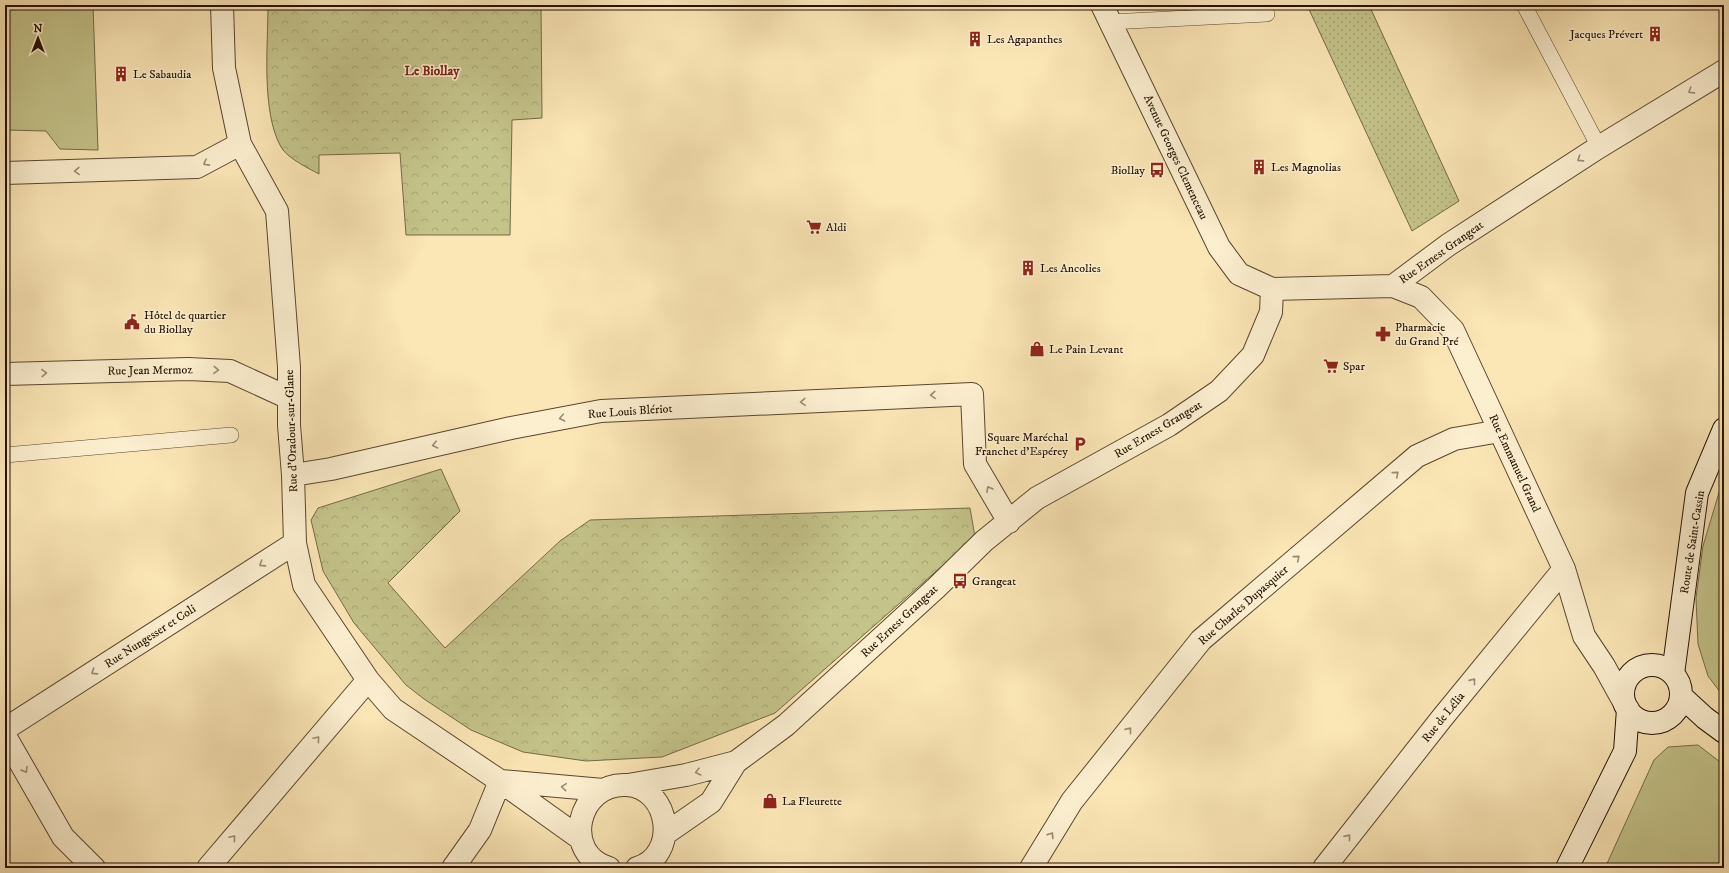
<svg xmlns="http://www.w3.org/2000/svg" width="1729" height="873" font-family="'IM FELL DW Pica',serif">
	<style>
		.grass { fill: #c4c38a; stroke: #746a45 }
		.forest { fill: url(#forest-crowns); stroke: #746a45 }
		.garden { fill: url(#garden-dots); stroke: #746a45 }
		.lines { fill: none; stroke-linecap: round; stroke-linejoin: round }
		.lane-casing { stroke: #5a462e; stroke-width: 16 }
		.street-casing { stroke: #5a462e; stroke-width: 24 }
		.secondary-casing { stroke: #241100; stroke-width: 24 }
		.lane { stroke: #fcefd0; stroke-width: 15 }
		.street { stroke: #fcefd0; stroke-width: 22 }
		.secondary { stroke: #fcefd0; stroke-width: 22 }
		.oneway { stroke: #9b8b72 }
		.labels { text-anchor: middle; stroke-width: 3; stroke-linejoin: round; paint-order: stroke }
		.poi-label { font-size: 12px; fill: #241100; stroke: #fcefd0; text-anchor: start }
		.street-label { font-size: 12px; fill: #241100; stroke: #fcefd0 }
		.neighbourhood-label { font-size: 13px; font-weight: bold; fill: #7a1f14; stroke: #fcefd0 }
	</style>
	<defs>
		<pattern id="forest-crowns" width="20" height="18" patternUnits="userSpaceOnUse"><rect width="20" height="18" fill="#c4c38a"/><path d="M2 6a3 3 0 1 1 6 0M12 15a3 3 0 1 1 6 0" fill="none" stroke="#a8a675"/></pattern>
		<pattern id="garden-dots" width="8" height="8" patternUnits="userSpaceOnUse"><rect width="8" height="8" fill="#c4c38a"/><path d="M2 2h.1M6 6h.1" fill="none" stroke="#a8a675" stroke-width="1.8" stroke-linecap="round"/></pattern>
	</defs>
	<rect width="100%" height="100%" fill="#fbe6b6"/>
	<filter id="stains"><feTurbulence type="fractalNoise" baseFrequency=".005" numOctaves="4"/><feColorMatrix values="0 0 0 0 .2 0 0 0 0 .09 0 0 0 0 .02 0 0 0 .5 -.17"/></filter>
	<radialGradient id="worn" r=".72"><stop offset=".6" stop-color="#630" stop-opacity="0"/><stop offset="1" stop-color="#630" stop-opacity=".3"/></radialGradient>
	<path class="grass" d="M 5,5 L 93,5 L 98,150 L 60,149 L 46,131 L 5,130 Z
		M 1724,476 L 1724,697 L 1708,676 L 1698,644 L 1696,598 L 1703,546 Z
		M 1698,745 L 1724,765 L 1724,868 L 1605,868 L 1654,760 L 1668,747 Z"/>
	<path class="forest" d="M 268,5 L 541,5 L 542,118 L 512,120 L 510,235 L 406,235 L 400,153 L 319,155 L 319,174 C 308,168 287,158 281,147 C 261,111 268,46 268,5 Z
		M 441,469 L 460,511 L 388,583 L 445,648 L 560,541 L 590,520 L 970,508 L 975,537 L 775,713 L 662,757 L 586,761 L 523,752 L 471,730 L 424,699 L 406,685 L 354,623 L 323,571 L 311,520 L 318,508 Z"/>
	<path class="garden" d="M 1307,5 L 1369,5 L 1459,201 L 1412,231 Z"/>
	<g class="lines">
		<g class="lane-casing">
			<path id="lane" d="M 1524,5 L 1599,147
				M 1110,22 L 1267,14
				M 5,455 L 231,435"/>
		</g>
		<g class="street-casing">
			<path id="street" d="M 222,5 L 224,68 L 240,144 L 277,211 L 289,367 L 289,425 L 293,475 L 295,543 L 304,585 L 368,680 L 393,709 L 500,781 L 581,839
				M 1102,5 L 1219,247 L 1239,274 L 1272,289 L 1393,286 L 1448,245 L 1599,147 L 1724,71
				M 5,173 L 197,167 L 240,144
				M 1393,286 L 1421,297 L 1453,330 L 1564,569 L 1584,636 L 1604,666 L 1625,704
				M 5,374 L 188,369 L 230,371 L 289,398
				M 293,475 L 331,469 L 511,428 L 601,411 L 972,394 L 975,464 L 1009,522
				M 5,729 L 295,543
				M 5,736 L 63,837 L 94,868
				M 501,781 L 603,790
				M 628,785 L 686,775 L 736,762
				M 665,834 L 711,802 L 736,762 L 786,725 L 936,588 L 984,541 L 1037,498 L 1169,425 L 1219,391 L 1253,355 L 1271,312 L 1272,289
				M 208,868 L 368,680
				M 453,868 L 480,830 L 500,781
				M 609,868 C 561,854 577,782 627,785 C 671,788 679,856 637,868
				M 1031,868 L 1072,801 L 1201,640 L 1417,456 L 1454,439 L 1500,431
				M 1324,868 L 1442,718 L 1564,569"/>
		</g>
		<g class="secondary-casing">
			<path id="secondary" d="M1623 694a29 29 0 1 1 58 0a29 29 0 1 1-58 0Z
				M 1673,674 L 1697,493 L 1724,429
				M 1681,696 L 1705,718 L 1724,732
				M 1567,868 L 1625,751 L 1628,709"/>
		</g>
		<use href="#lane" class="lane"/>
		<use href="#street" class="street"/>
		<use href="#secondary" class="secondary"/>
	</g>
	<defs><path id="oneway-chevron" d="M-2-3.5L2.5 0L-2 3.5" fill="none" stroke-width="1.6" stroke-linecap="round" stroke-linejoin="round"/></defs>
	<g class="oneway">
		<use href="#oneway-chevron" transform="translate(1691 91) rotate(148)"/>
		<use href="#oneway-chevron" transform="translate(1580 159) rotate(147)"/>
		<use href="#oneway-chevron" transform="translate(206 163) rotate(152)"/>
		<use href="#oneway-chevron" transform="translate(77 171) rotate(178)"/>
		<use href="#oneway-chevron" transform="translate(216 370) rotate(3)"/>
		<use href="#oneway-chevron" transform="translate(44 373) rotate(-2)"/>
		<use href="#oneway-chevron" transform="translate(933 395) rotate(177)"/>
		<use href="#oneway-chevron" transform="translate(803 402) rotate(177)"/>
		<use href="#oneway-chevron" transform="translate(562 418) rotate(169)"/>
		<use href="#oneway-chevron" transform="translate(435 445) rotate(167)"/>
		<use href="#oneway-chevron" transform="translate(1396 474) rotate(-40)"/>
		<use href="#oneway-chevron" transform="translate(989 489) rotate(-120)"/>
		<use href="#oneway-chevron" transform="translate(1297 558) rotate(-40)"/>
		<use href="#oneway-chevron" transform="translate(262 564) rotate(147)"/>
		<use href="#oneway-chevron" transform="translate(94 672) rotate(147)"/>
		<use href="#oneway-chevron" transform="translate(1473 681) rotate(-51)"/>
		<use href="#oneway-chevron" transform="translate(1129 730) rotate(-51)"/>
		<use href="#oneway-chevron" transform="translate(317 739) rotate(-50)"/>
		<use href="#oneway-chevron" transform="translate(25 770) rotate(60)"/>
		<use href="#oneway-chevron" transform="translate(698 772) rotate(166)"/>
		<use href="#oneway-chevron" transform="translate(564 787) rotate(-175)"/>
		<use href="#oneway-chevron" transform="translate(1051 835) rotate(-58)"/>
		<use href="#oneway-chevron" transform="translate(1348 837) rotate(-51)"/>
		<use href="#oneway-chevron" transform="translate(233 838) rotate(-50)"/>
	</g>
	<defs>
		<g id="building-bare" transform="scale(1.2)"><path d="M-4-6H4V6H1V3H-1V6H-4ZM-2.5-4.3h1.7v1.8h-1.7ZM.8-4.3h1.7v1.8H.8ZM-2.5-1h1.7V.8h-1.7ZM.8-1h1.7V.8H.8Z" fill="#8f2418" stroke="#fcefd0" stroke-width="2.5" paint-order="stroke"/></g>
		<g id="bus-bare" transform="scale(1.2)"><path d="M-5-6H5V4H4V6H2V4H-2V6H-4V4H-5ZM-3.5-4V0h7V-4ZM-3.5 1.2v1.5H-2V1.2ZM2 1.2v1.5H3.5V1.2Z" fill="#8f2418" stroke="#fcefd0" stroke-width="2.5" paint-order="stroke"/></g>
		<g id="supermarket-bare" transform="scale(1.2)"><path d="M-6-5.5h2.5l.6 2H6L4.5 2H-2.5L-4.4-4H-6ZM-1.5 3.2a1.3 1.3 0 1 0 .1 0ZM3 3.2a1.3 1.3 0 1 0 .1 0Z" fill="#8f2418" stroke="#fcefd0" stroke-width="2.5" paint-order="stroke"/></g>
		<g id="civic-bare" transform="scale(1.2)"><path d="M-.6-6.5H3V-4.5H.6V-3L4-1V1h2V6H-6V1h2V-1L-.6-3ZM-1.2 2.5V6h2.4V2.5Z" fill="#8f2418" stroke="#fcefd0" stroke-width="2.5" paint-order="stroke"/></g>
		<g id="pharmacy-bare" transform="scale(1.2)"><path d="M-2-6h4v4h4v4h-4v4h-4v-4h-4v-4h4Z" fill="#8f2418" stroke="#fcefd0" stroke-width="2.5" paint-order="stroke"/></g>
		<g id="shop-bare" transform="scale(1.2)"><path d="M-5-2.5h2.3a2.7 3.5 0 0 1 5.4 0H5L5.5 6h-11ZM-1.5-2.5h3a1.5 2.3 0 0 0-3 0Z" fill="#8f2418" stroke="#fcefd0" stroke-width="2.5" paint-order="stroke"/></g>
		<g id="parking-bare" transform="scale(1.2)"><path d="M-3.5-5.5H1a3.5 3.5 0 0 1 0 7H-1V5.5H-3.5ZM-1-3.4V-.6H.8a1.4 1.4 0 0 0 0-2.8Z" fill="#8f2418" stroke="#fcefd0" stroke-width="2.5" paint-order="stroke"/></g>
	</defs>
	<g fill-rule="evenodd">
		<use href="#building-bare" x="1655" y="34"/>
		<use href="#building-bare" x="975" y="39"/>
		<use href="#building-bare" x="121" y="74"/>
		<use href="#building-bare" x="1259" y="167"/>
		<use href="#bus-bare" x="1157" y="170"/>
		<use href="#supermarket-bare" x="814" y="227"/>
		<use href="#building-bare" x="1028" y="268"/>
		<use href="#civic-bare" x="132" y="322"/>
		<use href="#pharmacy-bare" x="1383" y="334"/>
		<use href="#shop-bare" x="1037" y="349"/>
		<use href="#supermarket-bare" x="1331" y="366"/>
		<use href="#parking-bare" x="1080" y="444"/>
		<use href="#bus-bare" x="960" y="581"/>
		<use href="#shop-bare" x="770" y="801"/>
	</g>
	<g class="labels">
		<g class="poi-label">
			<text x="1643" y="38" text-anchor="end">Jacques Prévert</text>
			<text x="987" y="43">Les Agapanthes</text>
			<text x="133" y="78">Le Sabaudia</text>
			<text x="1271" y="171">Les Magnolias</text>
			<text x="1145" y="174" text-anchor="end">Biollay</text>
			<text x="826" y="231">Aldi</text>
			<text x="1040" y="272">Les Ancolies</text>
			<text x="144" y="319">Hôtel de quartier<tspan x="144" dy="14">du Biollay</tspan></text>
			<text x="1395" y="331">Pharmacie<tspan x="1395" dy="14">du Grand Pré</tspan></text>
			<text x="1049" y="353">Le Pain Levant</text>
			<text x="1343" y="370">Spar</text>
			<text x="1068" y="441" text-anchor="end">Square Maréchal<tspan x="1068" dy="14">Franchet d'Espérey</tspan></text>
			<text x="972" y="585">Grangeat</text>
			<text x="782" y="805">La Fleurette</text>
		</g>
		<g class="street-label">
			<text transform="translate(1176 157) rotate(65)" y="4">Avenue Georges Clemenceau</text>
			<text transform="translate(1441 252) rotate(-35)" y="4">Rue Ernest Grangeat</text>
			<text transform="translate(150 370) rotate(-1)" y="4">Rue Jean Mermoz</text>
			<text transform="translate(630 411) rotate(-4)" y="4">Rue Louis Blériot</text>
			<text transform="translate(1158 429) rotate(-31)" y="4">Rue Ernest Grangeat</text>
			<text transform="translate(291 431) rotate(-92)" y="4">Rue d'Oradour-sur-Glane</text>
			<text transform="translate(1515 463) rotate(65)" y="4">Rue Emmanuel Grand</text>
			<text transform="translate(1692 542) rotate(-81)" y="4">Route de Saint-Cassin</text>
			<text transform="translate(1243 605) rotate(-41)" y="4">Rue Charles Dupasquier</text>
			<text transform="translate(899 621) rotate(-43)" y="4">Rue Ernest Grangeat</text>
			<text transform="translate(150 636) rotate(-33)" y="4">Rue Nungesser et Coli</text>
			<text transform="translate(1443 717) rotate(-51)" y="4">Rue de Lélia</text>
		</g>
		<g class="neighbourhood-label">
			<text x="432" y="75">Le Biollay</text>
		</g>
	</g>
	<rect width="1729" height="873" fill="none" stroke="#fbe6b6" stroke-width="20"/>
	<rect x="6" y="6" width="1717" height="861" fill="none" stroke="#241100" stroke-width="2"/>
	<rect x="10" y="10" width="1709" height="853" fill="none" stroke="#241100"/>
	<g transform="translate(38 38)" stroke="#fcefd0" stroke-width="3" paint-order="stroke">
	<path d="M0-3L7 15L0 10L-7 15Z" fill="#241100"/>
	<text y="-6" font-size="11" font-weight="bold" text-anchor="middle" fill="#241100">N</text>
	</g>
	<rect width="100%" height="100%" filter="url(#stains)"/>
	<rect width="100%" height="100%" fill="url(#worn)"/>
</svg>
